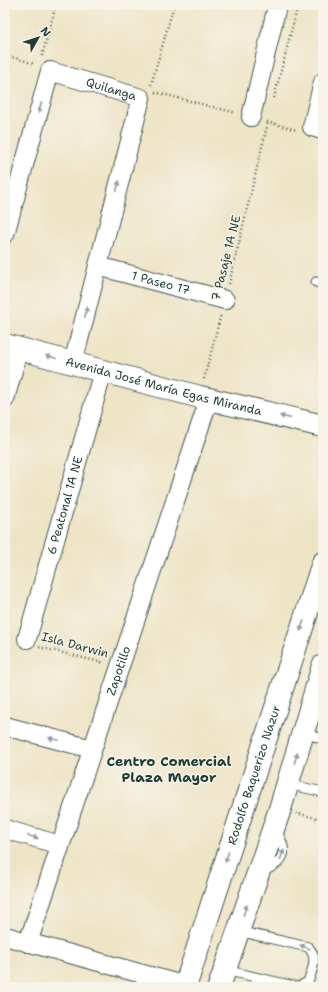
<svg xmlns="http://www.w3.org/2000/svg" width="328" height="992" font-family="'Shantell Sans',sans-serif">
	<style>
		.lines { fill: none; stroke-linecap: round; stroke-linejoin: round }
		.lane-casing { stroke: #3e564a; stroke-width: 11 }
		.street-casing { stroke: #3e564a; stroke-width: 20 }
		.secondary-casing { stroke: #3e564a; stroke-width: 24 }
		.primary-casing { stroke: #3e564a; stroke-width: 24 }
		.path { stroke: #3e564a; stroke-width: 2.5; stroke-dasharray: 1 3; stroke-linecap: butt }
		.lane { stroke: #fff; stroke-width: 9 }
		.street { stroke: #fff; stroke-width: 18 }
		.secondary { stroke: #fff; stroke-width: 22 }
		.primary { stroke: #fff; stroke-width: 22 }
		.oneway { fill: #8f9e9a }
		.labels { text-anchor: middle; stroke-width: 3; stroke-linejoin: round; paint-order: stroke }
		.street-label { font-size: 12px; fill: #1f3d34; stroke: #f7f3e8 }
		.quarter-label { font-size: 14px; font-weight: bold; fill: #1f3d34; stroke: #f7f3e8 }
	</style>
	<rect width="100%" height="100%" fill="#f7f3e8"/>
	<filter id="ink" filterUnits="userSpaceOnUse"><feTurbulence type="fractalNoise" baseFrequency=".025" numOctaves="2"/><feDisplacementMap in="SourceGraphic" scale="8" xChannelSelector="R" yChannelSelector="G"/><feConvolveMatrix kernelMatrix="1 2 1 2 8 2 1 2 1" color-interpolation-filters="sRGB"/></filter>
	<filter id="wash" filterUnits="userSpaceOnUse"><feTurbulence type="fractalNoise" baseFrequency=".012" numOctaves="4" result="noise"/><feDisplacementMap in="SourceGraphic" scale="16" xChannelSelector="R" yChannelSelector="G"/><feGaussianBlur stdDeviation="0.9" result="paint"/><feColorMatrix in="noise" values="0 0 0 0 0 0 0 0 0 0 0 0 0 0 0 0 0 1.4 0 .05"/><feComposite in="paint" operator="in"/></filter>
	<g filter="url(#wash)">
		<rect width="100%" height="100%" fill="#eee4c6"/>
	</g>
	<g filter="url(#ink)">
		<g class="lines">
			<g class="lane-casing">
				<path id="lane" d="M 316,282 L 323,284
					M 304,733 L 323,739
					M 287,784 L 323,792
					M 261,872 C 287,862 289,851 275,829
					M 238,931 L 308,947 C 319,957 312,970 308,982 L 298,987
					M 225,970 L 298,987"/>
			</g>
			<g class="street-casing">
				<g id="street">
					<path d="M 323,82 L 312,127 L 323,130"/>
					<path d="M 251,117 L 277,6 L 275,5"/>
					<path id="s1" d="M 5,234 L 50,71 L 141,98 L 73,363"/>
					<path id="s2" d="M 98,266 L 225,300"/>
					<path d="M 5,399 L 19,349"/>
					<path id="s3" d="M 27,639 L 103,371"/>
					<path d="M 5,726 L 92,749"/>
					<path d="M 5,829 L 60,845"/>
					<path d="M 5,936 L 186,986"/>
					<path id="s4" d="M 28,943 L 209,399"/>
				</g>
			</g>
			<g class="secondary-casing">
				<g id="secondary">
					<path id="s5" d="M 5,345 L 200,397 L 323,426"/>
				</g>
			</g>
			<g class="primary-casing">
				<g id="primary">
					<path id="s6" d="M 185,987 L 323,563"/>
					<path d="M 219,987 L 280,809 L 323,666"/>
				</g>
			</g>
			<path class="path" d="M 5,55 L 35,64
				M 42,56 L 56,5
				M 151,85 L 174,5
				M 155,92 L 236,113
				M 274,98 L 298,5
				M 267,122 L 297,130
				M 229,284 L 268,122
				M 204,379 L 221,314
				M 39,647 L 104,663
				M 296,813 L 323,820"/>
			<use href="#lane" class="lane"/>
			<use href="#street" class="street"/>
			<use href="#secondary" class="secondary"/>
			<use href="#primary" class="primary"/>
		</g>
		<defs><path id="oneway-solid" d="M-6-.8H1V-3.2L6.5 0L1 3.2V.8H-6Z"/></defs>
		<g class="oneway">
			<use href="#oneway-solid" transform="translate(40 108) rotate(105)"/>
			<use href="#oneway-solid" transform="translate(118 186) rotate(-75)"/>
			<use href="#oneway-solid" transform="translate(86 312) rotate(-76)"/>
			<use href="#oneway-solid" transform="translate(51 357) rotate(-165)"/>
			<use href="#oneway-solid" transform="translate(285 417) rotate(-167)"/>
			<use href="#oneway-solid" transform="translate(302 626) rotate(108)"/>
			<use href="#oneway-solid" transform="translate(54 739) rotate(-165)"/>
			<use href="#oneway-solid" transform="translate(296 758) rotate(-72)"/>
			<use href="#oneway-solid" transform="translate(33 837) rotate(16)"/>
			<use href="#oneway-solid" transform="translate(282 855) rotate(-70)"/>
			<use href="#oneway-solid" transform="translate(227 857) rotate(108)"/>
			<use href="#oneway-solid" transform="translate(245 910) rotate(-71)"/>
			<use href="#oneway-solid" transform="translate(305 947) rotate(-158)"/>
		</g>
	</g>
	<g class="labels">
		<g class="street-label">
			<text dy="4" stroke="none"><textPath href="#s1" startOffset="233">Quilanga</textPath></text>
			<text transform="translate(226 258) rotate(-76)" y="4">7 Pasaje 1A NE</text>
			<text dy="4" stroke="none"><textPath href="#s2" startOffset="65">1 Paseo 17</textPath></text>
			<text dy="4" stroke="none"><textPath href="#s5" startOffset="164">Avenida José María Egas Miranda</textPath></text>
			<text dy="4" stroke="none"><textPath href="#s3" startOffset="139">6 Peatonal 1A NE</textPath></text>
			<text transform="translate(75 645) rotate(15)" y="4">Isla Darwin</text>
			<text dy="4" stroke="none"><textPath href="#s4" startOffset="287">Zapotillo</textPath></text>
			<text dy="4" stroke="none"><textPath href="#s6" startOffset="223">Rodolfo Baquerizo Nazur</textPath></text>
		</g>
		<g class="quarter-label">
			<text x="169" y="766">Centro Comercial<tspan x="169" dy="16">Plaza Mayor</tspan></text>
		</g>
	</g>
	<rect width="328" height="992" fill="none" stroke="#f7f3e8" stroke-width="20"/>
	<g transform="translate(38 38) rotate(51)" stroke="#f7f3e8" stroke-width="3" paint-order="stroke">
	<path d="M0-3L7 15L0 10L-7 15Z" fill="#1f3d34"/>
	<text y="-6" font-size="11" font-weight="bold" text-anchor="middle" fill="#1f3d34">N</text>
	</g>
</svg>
